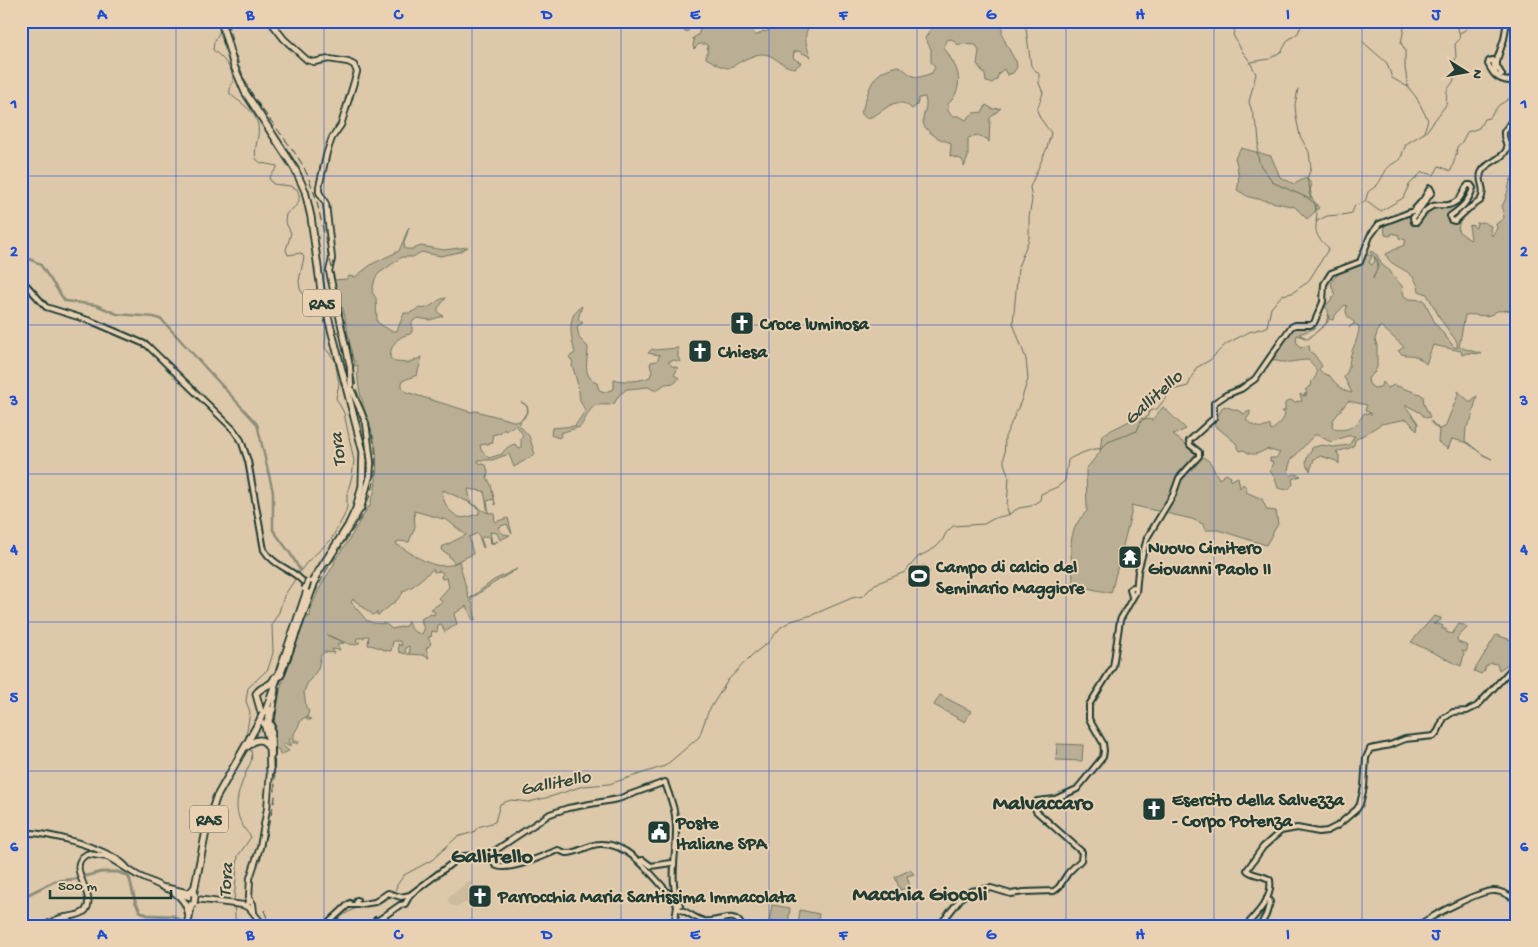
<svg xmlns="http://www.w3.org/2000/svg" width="1538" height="947" font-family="'Gochi Hand',sans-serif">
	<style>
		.built { fill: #ccbb9f }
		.green { fill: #baaf94; stroke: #6c7664; fill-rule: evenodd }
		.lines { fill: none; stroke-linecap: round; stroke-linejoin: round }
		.stream { stroke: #606d5d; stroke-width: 1 }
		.canal { stroke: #8c8d78; stroke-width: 2.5 }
		.river { stroke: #8c8d78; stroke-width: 3 }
		.secondary-casing { stroke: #1f3d34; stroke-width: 8 }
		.primary-casing { stroke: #1f3d34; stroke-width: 8 }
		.highway-casing { stroke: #1f3d34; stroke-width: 9 }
		.secondary { stroke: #e9d1b2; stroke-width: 4 }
		.primary { stroke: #e9d1b2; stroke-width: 4.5 }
		.highway { stroke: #e9d1b2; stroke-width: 5.5 }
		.rail { stroke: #1f3d34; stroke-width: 1; stroke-dasharray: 8 4; stroke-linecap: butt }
		.highway-bridge-casing { stroke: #1f3d34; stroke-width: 9; stroke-linecap: butt }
		.highway-bridge { stroke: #e9d1b2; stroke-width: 5.5 }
		.grid { fill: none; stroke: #1d4ed8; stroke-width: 1; stroke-opacity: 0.55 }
		.labels { text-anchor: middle; stroke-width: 4; stroke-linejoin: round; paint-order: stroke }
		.shield { fill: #e9d1b2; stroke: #5c695a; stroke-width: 1 }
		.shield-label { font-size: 16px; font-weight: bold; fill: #1f3d34 }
		.poi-label { font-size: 18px; font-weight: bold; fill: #1f3d34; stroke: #e9d1b2; text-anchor: start }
		.water-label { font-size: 19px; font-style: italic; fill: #2f493e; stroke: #e9d1b2 }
		.district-label { font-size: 22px; font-weight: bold; fill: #1f3d34; stroke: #e9d1b2 }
		.neatline { fill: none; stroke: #1d4ed8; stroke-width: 2 }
		.grid-label { font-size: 16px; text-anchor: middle; font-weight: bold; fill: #1d4ed8 }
	</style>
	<rect width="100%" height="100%" fill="#ddc8aa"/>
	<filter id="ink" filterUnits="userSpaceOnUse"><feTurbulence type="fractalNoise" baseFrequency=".02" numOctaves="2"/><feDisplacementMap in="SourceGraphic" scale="10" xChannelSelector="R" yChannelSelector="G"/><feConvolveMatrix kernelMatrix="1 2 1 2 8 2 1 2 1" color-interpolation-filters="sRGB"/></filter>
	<g filter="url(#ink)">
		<path class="built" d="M 469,881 L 473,884 L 470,889 L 473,893 L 468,898 L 471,900 L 469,904 L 464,903 L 457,907 L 451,905 L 448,901 L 449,897 Z"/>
		<path class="green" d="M 675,21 L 749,21 L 748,24 L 754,26 L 753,32 L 755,35 L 758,35 L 763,31 L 766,32 C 770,27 778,29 782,24 L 808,21 L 812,23 L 811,27 L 808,28 C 803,37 807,48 811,57 L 798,51 L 794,52 L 793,58 L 801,63 L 795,68 C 785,67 782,63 774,58 C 759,47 743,62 728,68 L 720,66 L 706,58 L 708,46 L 706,44 L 699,44 L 694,49 L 693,46 L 694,41 L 693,38 L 698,35 L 701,26 C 694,23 692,24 688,31 L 685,32 Z
			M 937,21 L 1001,21 C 1003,26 1002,29 1002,34 C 1003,38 1013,58 1016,61 L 1017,67 L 1013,73 L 1007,75 L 1004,69 L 999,73 L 997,79 L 992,83 L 986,82 L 985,75 L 977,64 L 979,51 L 976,45 L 957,44 L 952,39 L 946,40 L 944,47 C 947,53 951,58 954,64 C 962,78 959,94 948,104 L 948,111 L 952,116 L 959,116 L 966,120 L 973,113 L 983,112 L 986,105 L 993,109 L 1001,108 L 990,118 L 989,142 L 987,139 L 977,135 L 968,138 L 968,157 L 964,167 L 964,163 L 961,159 L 950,156 L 951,144 L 949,142 C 941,140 937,138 931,133 C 914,120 930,113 925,97 L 919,98 L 917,105 L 912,109 C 894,91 882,117 866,118 L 861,113 C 870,90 869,72 898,66 C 904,68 912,79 920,77 C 924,76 928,74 932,73 L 935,67 L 931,62 L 931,49 L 925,38 Z
			M 1241,148 L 1271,156 L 1280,177 L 1294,184 L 1306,178 L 1312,184 L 1309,194 L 1319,208 L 1307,219 L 1295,207 L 1249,197 L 1237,190 C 1240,184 1238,165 1235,158 Z
			M 1513,176 L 1515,176 C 1516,183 1515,197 1517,201 L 1517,314 L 1513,310 L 1497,311 C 1487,320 1477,313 1465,315 L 1459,347 L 1482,354 L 1467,353 L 1462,355 L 1461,351 L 1433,345 L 1426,364 C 1422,361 1419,357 1415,356 C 1408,354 1404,357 1398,351 L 1404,347 L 1382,327 L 1379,327 L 1375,339 L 1377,346 L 1377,367 L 1374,373 L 1368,378 L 1369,384 L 1374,388 L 1380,387 L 1383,382 L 1388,388 L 1394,385 L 1420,394 L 1423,396 L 1424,404 L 1430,417 L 1425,418 L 1421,413 L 1406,405 L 1406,407 L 1418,423 L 1417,431 L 1407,419 L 1381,424 L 1362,436 L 1355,440 L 1354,445 L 1350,448 L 1336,452 L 1339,455 L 1339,464 L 1336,461 L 1321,456 L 1314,459 L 1310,471 L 1309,468 L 1307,467 C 1305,460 1307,456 1312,450 L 1311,448 L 1322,445 L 1333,447 L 1349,445 L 1355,436 L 1347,436 L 1331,442 L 1317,435 L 1314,435 L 1296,455 L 1291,459 L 1288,471 L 1290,476 L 1295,474 L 1301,476 L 1292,479 L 1293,484 C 1288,491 1285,490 1278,488 L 1275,478 L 1270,471 L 1273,462 L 1270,461 L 1270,458 L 1276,458 L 1280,453 L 1267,449 C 1258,454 1252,457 1244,450 L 1240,451 L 1236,443 L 1212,423 L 1217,418 L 1222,408 L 1224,406 L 1242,412 L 1243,414 L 1250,411 L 1250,414 L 1246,420 C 1254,427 1261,430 1270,425 L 1271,431 C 1277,426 1284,421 1285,414 L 1282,411 L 1285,411 L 1285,403 L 1291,400 L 1294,402 L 1302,401 L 1300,394 L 1304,396 L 1305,393 L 1305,396 L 1306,396 L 1307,392 L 1305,390 L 1312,385 L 1311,382 C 1320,375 1317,367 1308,360 C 1295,360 1283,366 1270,358 C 1281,343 1292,315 1316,328 L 1299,334 L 1308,339 L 1326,324 L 1328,315 L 1328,322 L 1308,339 L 1297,335 L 1296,341 L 1300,348 L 1309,345 L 1310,352 L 1314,354 L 1322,366 L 1319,369 C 1322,374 1325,374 1330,376 C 1335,383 1343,392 1352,393 L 1344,377 C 1351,367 1348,365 1351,354 C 1354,345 1359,337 1359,326 L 1354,324 L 1348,328 L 1355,323 C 1349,318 1344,315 1347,306 L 1345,305 L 1336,314 L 1333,320 L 1329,319 L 1328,310 L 1325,307 L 1335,295 L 1331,284 C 1336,271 1348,270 1358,263 C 1361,261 1363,257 1365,254 L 1372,256 L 1369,263 L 1372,265 L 1375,261 L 1374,257 C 1382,264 1374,272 1373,279 L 1379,265 L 1376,258 L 1370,253 L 1371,251 L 1377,255 L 1382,265 L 1390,271 L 1393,276 L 1402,286 L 1404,296 L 1409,299 L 1424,300 L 1435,323 L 1454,347 L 1457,348 L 1457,342 L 1441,320 L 1427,294 L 1419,291 C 1415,266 1390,270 1386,254 L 1404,245 L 1406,240 L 1399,238 L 1399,235 L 1392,233 L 1391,236 L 1385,235 L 1384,223 L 1407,215 L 1421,204 L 1411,219 L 1412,222 L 1416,224 C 1421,219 1424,210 1432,206 C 1447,198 1461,210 1467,187 L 1470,186 L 1472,189 C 1467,201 1461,207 1450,214 L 1452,221 L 1466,211 L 1459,224 L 1458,231 L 1470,240 L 1471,238 L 1469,226 L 1472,225 L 1476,228 L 1477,223 L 1483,222 L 1491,226 L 1490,230 L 1492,236 L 1497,228 L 1496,224 L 1504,218 L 1502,206 C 1509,195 1507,184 1513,176 ZM 1348,401 L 1367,405 L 1365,410 L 1372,414 L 1364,413 C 1358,425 1349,432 1334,429 L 1332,426 L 1333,420 Z
			M 409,227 L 404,243 L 405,249 L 413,249 L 421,246 L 444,250 L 468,247 L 459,252 L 441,256 L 421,252 L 413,257 L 402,257 L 378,274 L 375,279 L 372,292 L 376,298 L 377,322 L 391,331 L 397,331 L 404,313 L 410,313 L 419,308 C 431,311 435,299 446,298 L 438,308 L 438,312 L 443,316 L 430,320 L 417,318 L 412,322 L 412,332 L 410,334 C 398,336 390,345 390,358 L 395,362 L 408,363 L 422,357 L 417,375 L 402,381 L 402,387 L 406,392 L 471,412 L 476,411 L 517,422 L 524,418 L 528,410 L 527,406 L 521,402 C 524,403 527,405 528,409 C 526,415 521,419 519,425 L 529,436 L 535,454 L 514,467 L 509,454 L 492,460 L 478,460 L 479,463 L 486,465 L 488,472 L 487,477 L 491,485 L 495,503 L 495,505 L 494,499 L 487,501 L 489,513 L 494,513 L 495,522 L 508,518 L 512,534 L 507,524 L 498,527 L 503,534 L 510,535 L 500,540 L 497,533 L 490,532 L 492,543 L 498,541 L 492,544 L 490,537 L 491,543 L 488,536 L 482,537 L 481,539 L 484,547 L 483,548 L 478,533 L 469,537 L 473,554 L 454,563 L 447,553 L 443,552 L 442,547 L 466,535 L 447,520 L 414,511 L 415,527 L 409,542 L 398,541 L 396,544 C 415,555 437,575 459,561 L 469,599 L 494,580 L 517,569 L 494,583 L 472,598 L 471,601 C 475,606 473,613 476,619 L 473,620 L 466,606 L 454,614 L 457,624 L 445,632 L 441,624 L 438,625 L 437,632 L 432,631 L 431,637 L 428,637 L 431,644 L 426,649 L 429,658 L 423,655 L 407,654 L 410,652 L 409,646 L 405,648 L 406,654 L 399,652 L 398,644 L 402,646 L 400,641 L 393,641 L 391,651 C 383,651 376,645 368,645 L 369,636 L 364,636 L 364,638 L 357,638 L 356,642 L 360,642 L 357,645 L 349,644 L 327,635 L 344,643 L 337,644 L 340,650 L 332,649 L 334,653 L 324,652 L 321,655 L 318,669 L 307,684 L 304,692 L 306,707 L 309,711 L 307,717 L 311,719 L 311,720 L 307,720 L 306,717 L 302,719 L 294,734 L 294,741 L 299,741 L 298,744 L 292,742 L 293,739 L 290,738 L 289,742 L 291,743 L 291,746 L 283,743 L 282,745 L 289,751 L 280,755 L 279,750 L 275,748 L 274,716 L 276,714 L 281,686 L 306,618 L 308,618 L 307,616 L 310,617 C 310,601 325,579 333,566 L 335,562 L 334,561 L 349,540 L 368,507 L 370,507 C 370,502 372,498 374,493 C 377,479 377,464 376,450 C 371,420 355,395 358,365 L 354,366 L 355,361 L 353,360 L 344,312 L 343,308 L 341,308 L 334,280 L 347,279 L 349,276 L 355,277 L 372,264 L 399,251 ZM 516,425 L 523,435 L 521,439 L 521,448 L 519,449 L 515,444 C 508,446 505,449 502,454 L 489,458 L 481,450 L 480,445 L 493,443 L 492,435 L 500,433 L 504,429 L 505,431 ZM 468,489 L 484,491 L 488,513 L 471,504 ZM 443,490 L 479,507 L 479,514 C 473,515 465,519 459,517 C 449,513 441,500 443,490 ZM 433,569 L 434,572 L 441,571 L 443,574 L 441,576 L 442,579 L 447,578 L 449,587 L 439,598 L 442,602 L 431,609 L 435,612 L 434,615 L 430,614 L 421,619 L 424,630 L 422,634 C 411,631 413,631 408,621 L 406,626 L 392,629 L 386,624 L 372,623 L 370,621 L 367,621 L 351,602 L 353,599 C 360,604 366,610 373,615 L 377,612 L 377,615 L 380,614 L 396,601 L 403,593 L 402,592 L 413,586 Z
			M 582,306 L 578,319 L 583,323 L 577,326 L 579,338 L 588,347 C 588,361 581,375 597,383 L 599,390 L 605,392 L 614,389 L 614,379 C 624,383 641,381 650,377 L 652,371 L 650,365 L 651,362 L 657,361 L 660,355 L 648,353 L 652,349 L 655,350 C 663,349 670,349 678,348 L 678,357 L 681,362 L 674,360 L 668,362 L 672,366 L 678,368 L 674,375 L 679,378 L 675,383 L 665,384 L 657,390 L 654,390 L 648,387 L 627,389 L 619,395 L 614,404 C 608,406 604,404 598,405 C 590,405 585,421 580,427 L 560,433 L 561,436 L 559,438 L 551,435 L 552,428 L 575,426 L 585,411 C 584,407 581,404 580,400 C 579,388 576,377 572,365 L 573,362 L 569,357 L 575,353 C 571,338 566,315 582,306 Z
			M 1458,391 L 1471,403 L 1474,398 L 1477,396 L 1471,420 L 1466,428 L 1465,441 L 1482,454 L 1492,459 L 1483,455 L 1468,443 L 1452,439 L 1448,449 L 1438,442 L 1439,430 L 1431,423 L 1431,421 L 1439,429 L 1445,427 L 1458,395 Z
			M 1163,407 L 1186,429 L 1173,435 L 1210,462 L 1219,479 L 1226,474 L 1231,477 L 1230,481 L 1238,477 L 1240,488 L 1243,484 L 1247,488 L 1246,492 L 1262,499 L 1267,510 L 1276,511 L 1278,524 L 1266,545 L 1218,530 L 1206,530 L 1203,524 L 1192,519 L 1131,505 L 1132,510 L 1111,593 L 1073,585 C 1073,556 1063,534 1087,511 L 1086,469 L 1100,452 L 1102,435 L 1137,417 L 1152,420 Z
			M 923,565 L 930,572 L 914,588 L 907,580 Z
			M 1434,616 L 1441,618 L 1441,620 L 1433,624 L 1439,624 L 1443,626 L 1442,629 L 1446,629 L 1446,632 L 1452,634 L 1459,624 L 1464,625 L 1467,628 L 1457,638 L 1458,642 L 1468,646 L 1466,652 L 1462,651 L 1464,654 L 1461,666 L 1411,642 Z
			M 1496,635 L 1517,642 L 1517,658 L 1499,670 L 1497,664 L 1491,663 L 1485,667 L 1485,670 L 1481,674 L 1474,671 Z
			M 940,695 L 971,711 L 965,722 L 934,705 Z
			M 1057,744 L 1083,745 L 1082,761 L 1056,760 Z
			M 910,870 L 914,874 L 907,876 L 910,887 L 900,890 L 895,877 Z
			M 772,905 L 790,908 L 788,924 L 769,921 Z
			M 800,910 L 819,914 L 817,926 L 798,926 Z"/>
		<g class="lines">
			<path class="stream" d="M 217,21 L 220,31 L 214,42 L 213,50 C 221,56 232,67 233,78 C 233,83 229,88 230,94 C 244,106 261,113 258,135 C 257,143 254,151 256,159 L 261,163 L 277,166 L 277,168 L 269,178 L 273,184 L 290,186 L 297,189 C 303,203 296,206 286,214 L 285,221 L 291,233 L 286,250 L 288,255 L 301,253 L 304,257 L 299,281 L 300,289 L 307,299 L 321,312 L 324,318 L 326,328 L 325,348 L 335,360 L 339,384 L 336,398 L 344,413 L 354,461 L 352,476 L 347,494 L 347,507 L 344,516 L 331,540 L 307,562 L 298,574
				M 1237,21 L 1233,35 L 1241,49
				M 1400,21 L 1404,28 L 1401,43 L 1405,50 L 1405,68 L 1408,87 L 1416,97 L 1428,120 L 1424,132
				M 1456,21 L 1459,32
				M 1363,42 L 1387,63 L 1392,78 L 1408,87
				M 1242,51 L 1249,60 L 1256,74 L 1249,102 L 1258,131 L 1259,142 L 1257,153 L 1260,165 L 1274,183 L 1308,198 L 1315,204 L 1316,212
				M 1271,58 L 1282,51 L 1288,40 L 1298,33 L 1303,21
				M 1251,62 L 1269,59
				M 1298,89 L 1295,105 L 1296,117 L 1300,136 L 1309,152 L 1311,168 L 1307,179 L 1311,193 L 1310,198
				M 1366,201 L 1378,210 L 1381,211 L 1403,198 L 1409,185 L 1422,172 L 1434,175 L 1439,166 L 1451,171 L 1456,155 L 1457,147 L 1462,142 L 1467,132 L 1479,128 L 1484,119 L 1489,118 L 1499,105 L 1517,94
				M 1342,215 L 1352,213 L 1355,205 L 1365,202 L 1368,192 C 1371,189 1376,187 1378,184 C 1387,171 1384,167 1400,160 L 1406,144 L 1426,132 L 1446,105 L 1447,90 L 1453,82 L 1456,72 L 1454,63 L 1456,57 L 1455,44 L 1460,39 L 1459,33 L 1464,31 L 1474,21
				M 1316,222 L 1317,213
				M 1018,267 L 1029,239 L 1029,217 L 1032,200 L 1030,187 L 1047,148 L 1051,133 L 1040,118 L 1037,110 L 1043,93 L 1039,83 L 1039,74 L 1031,66 L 1025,21
				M 1008,475 L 1004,463 L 1005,437 L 1021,401 L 1028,379 L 1026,359 L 1013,323 L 1018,269
				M 1007,506 L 1009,477
				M 1007,508 L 1009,515
				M 771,639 L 781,627 L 791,621 L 812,615 L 852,598 L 863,596 L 875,584 L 905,572 L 918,557 L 935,548 L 942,541 L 946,533 L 953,526 L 984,524 L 995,518 L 1007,515 L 1019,508 L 1031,506 L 1040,500 L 1041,494 L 1057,487 L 1065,481 L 1068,460 C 1073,456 1095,447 1101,449 L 1108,442 L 1137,431 L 1141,421 L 1147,417 L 1149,411 L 1157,409 L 1172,390 L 1188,386 L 1196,368 L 1210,360 L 1226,344 L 1249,332 L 1267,327 L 1271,308 L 1282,295 L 1292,293 L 1308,282 L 1329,248 C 1320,240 1313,234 1317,221 L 1327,216 L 1339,215
				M 245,742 L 250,712 L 246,701 L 248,688 L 268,669 L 273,653 L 272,624 L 279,612 L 284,596 L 296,578
				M 395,892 L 397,885 L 404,875 L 432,860 L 457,837 L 474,832 L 478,827 L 495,822 L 500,804 L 511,800 L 529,802 L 553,796 L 583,786 L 609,784 L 665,766 L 699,737 L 708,712 L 728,680 L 752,655 L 770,641
				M 234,901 L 238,856 L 251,837 C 230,813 236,797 247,770 C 251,762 254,757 250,748
				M 234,905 L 236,926
				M 365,906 L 376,905 L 393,896
				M 330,926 L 345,914 L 358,907"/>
			<path class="canal" d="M 21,255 L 40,264 L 65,301 L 96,305 L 117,314 L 154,317 L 162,320 L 257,424 L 273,492 L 273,530 L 290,553 L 300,570"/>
			<path class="river" d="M 21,898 L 55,881 L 75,879 L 101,872 L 118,872 L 128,876 L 130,880 L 135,901 L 140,911 L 147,915 L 173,916 L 188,925"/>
			<g class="secondary-casing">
				<path id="secondary" d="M 1507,21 L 1504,39 L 1497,60 L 1497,66 L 1502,75 L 1499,76 L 1496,75 L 1493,60 L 1489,61 L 1488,64 C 1493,74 1497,80 1509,81 L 1517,75
					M 21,279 L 46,307 L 91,321 L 147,345 L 233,429 L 241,440 L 248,461 L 264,550 C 274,567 297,570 307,587
					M 1132,597 L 1130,589 L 1133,587 L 1136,589
					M 21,833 C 44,830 115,850 128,869
					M 490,854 L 495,865 C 507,873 545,855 558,850 C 561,851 563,852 566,853 C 577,854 589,844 600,844 C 631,842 655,880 674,899 L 677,906 L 674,926
					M 639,861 L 643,860 L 651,866 L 671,863
					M 347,905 L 356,905 L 357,900
					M 357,905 L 375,902 L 388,893 L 401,897 L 410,895
					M 679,909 C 688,912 694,918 704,921 C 718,924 734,909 742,926
					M 376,920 L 380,922 L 380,926
					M 325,926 L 350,903
					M 370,926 L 400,905 L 405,904 L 410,895 L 456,860 L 464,856 L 490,854 L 550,814 L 568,808 L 618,799 L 665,782 C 668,793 674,805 675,816 C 680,844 666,880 680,905
					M 939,926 L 962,897 L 971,891 L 991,888 L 1011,894 L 1024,892 L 1054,891 L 1059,887 L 1068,873 L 1081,860 L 1082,852 L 1036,811 L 1034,805 L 1037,801 L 1055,799 L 1077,789 L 1103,757 L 1104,751 L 1103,743 L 1089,719 L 1089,705 L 1113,667 L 1120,620 L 1136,592 L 1138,571 L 1147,538 L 1173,495 L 1179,478 L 1199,456 L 1199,452 L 1190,445 L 1189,441 L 1214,418 L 1214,403 L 1226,395 L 1241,389 L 1255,379 L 1291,327 L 1295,325 L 1310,325 L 1314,323 L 1323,302 L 1324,284 L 1331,273 L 1360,262 L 1370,236 L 1379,224 L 1413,211 L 1423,200 L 1430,188 L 1432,192 L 1413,218 L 1414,222 L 1417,222 C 1435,193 1440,213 1457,201 C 1463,196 1463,190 1468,185 L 1471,185 L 1473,188 C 1469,201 1462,208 1450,216 L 1451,220 L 1455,221 L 1468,209 L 1480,201 C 1487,188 1478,183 1481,173 C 1485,162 1505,159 1507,148 C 1507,143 1503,138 1504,132 L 1517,113
					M 1246,926 C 1257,913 1273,899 1270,880 C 1263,874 1252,876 1247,870 L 1263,847 L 1281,831 L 1297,828 L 1319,832 L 1327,831 L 1337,826 L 1357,809 L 1360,804 L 1364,787 L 1366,758 L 1370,749 L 1390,745 L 1405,739 L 1434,736 L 1438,731 L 1444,718 L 1453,712 L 1467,711 L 1477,706 L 1517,663
					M 1260,926 L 1266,915 L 1270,902 L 1267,898
					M 1418,926 C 1430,917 1481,889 1495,891 C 1502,891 1510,896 1517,900"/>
			</g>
			<g class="primary-casing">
				<path id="primary" d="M 270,21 L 284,39 L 307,60 L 314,62 L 329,59 L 348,62 L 354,65 L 357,72 L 341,125 L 332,138 L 327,152 L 319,187 L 319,192 L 326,204 L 328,222 L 332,259 L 329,271 L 345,343 L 350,367 L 351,389 L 366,423 L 371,463 L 370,476 L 361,508 L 328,561
					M 281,676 L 316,580
					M 272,717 L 276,690
					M 272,725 L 272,755
					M 177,893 L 196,899 L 243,905 L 247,907
					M 249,898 L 253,904 L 254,913
					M 44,926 C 49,923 54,921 58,919 C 66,916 79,917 85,911 C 99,895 63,867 87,854 L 108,857 L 137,875 L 167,889
					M 264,926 L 247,905 L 249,898 L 250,878 L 260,847 L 267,809 L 270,772 L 271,770"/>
			</g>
			<g class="highway-casing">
				<path id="highway" d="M 221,21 L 234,66 L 245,92 L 295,169 L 305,191 L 311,217 L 321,290 L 363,452 L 362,486 L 356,509 L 348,526 L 310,585
					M 264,716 L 307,591
					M 269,730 L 269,709
					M 269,739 L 270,772
					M 269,741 L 256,694 C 261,685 271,688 275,677
					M 248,746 C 255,739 263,737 268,747
					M 166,888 L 187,893 L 190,893 L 193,889
					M 171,890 C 182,897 188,904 189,918
					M 193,896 L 207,826 L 216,798 L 260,720
					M 187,926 L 192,902"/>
			</g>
			<use href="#secondary" class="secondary"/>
			<use href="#primary" class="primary"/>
			<use href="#highway" class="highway"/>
			<path class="rail" d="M 227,21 C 233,44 238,69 250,90 C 264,115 284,136 299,159 C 307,171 311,185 316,198 L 350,347 L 356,389 L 372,433 L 375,448 L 376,466 L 373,487 L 363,514 L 326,571 L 315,593 L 278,689 L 274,716 L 275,798 L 259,866
				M 264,910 L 270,926"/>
			<g class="highway-bridge-casing">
				<path id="highway-bridge" d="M 305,589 L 308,582
					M 260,720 L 263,713
					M 194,903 L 195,896"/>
			</g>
			<use href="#highway-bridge" class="highway-bridge"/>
		</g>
	</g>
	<path class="grid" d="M 176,21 L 176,926M 324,21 L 324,926M 472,21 L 472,926M 621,21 L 621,926M 769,21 L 769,926M 917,21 L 917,926M 1066,21 L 1066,926M 1214,21 L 1214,926M 1362,21 L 1362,926M 21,176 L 1517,176M 21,325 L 1517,325M 21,474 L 1517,474M 21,622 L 1517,622M 21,771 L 1517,771"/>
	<defs>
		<g id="church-square" transform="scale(1.25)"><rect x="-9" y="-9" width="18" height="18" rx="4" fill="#1f3d34" stroke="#e9d1b2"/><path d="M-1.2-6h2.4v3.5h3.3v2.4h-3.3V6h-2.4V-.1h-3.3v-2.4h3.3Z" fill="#fff"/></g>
		<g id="temple-square" transform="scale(1.25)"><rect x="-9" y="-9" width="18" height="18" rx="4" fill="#1f3d34" stroke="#e9d1b2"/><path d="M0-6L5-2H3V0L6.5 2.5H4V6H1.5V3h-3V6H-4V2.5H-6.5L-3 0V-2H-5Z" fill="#fff"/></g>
		<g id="stadium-square" transform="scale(1.25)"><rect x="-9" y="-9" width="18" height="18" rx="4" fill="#1f3d34" stroke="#e9d1b2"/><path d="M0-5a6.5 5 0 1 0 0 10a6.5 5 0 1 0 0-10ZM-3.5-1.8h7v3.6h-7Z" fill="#fff"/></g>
		<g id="civic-square" transform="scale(1.25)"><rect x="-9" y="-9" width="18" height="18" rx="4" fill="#1f3d34" stroke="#e9d1b2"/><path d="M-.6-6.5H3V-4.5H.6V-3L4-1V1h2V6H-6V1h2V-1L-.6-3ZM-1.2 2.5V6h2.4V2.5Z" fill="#fff"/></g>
	</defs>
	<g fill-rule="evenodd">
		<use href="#church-square" x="742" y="323"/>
		<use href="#church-square" x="700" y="351"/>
		<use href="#temple-square" x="1130" y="557"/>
		<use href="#stadium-square" x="919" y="576"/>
		<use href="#church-square" x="1154" y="809"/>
		<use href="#civic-square" x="659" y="832"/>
		<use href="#church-square" x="480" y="896"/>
	</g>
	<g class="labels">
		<g class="shield">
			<rect x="303" y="289.5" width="38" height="27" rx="4"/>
			<rect x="190" y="805.5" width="38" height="27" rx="4"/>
		</g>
		<g class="shield-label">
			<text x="322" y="309">RA5</text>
			<text x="209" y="825">RA5</text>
		</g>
		<g class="poi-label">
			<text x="760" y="329">Croce luminosa</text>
			<text x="718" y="357">Chiesa</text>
			<text x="1148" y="553">Nuovo Cimitero<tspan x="1148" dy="21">Giovanni Paolo II</tspan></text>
			<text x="936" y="572">Campo di calcio del<tspan x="936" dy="21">Seminario Maggiore</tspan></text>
			<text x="1172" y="805">Esercito della Salvezza<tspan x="1172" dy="21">- Corpo Potenza</tspan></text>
			<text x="676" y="828">Poste<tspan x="676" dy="21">Italiane SPA</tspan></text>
			<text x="498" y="902">Parrocchia Maria Santissima Immacolata</text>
		</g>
		<g class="water-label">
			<text transform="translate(1152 396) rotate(-42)" y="7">Gallitello</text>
			<text transform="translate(336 450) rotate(-96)" y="7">Tora</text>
			<text transform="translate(555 781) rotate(-11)" y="7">Gallitello</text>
			<text transform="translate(224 880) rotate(-85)" y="7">Tora</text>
		</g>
		<g class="district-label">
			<text x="1043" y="809">Malvaccaro</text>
			<text x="492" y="862">Gallitello</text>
			<text x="920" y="900">Macchia Giocoli</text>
		</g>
	</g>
	<rect width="1538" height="947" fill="none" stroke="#e9d1b2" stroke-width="55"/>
	<g transform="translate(1466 72) rotate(101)" stroke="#e9d1b2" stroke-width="4" paint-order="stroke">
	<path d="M0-4L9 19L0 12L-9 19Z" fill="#1f3d34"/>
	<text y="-8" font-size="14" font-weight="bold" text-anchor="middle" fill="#1f3d34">N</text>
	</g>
	<path d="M50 890v8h121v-8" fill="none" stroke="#1f3d34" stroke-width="2.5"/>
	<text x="58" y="890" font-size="15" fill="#1f3d34" stroke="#e9d1b2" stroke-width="4" paint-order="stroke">500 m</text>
	<rect x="28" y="28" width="1482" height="892" class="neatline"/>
	<g class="grid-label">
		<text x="102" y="19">A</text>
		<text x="250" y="19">B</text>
		<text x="398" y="19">C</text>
		<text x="547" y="19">D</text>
		<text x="695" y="19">E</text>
		<text x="843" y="19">F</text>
		<text x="991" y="19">G</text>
		<text x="1140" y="19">H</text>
		<text x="1288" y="19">I</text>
		<text x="1436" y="19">J</text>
		<text x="14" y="108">1</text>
		<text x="1524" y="108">1</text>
		<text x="14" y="256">2</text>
		<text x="1524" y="256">2</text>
		<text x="14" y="405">3</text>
		<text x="1524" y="405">3</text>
		<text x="14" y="554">4</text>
		<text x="1524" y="554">4</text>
		<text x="14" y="702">5</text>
		<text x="1524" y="702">5</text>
		<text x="14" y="851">6</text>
		<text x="1524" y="851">6</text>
		<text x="102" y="939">A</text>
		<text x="250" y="939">B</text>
		<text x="398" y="939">C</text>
		<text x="547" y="939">D</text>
		<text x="695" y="939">E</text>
		<text x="843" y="939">F</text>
		<text x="991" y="939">G</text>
		<text x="1140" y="939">H</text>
		<text x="1288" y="939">I</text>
		<text x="1436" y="939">J</text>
	</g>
</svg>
